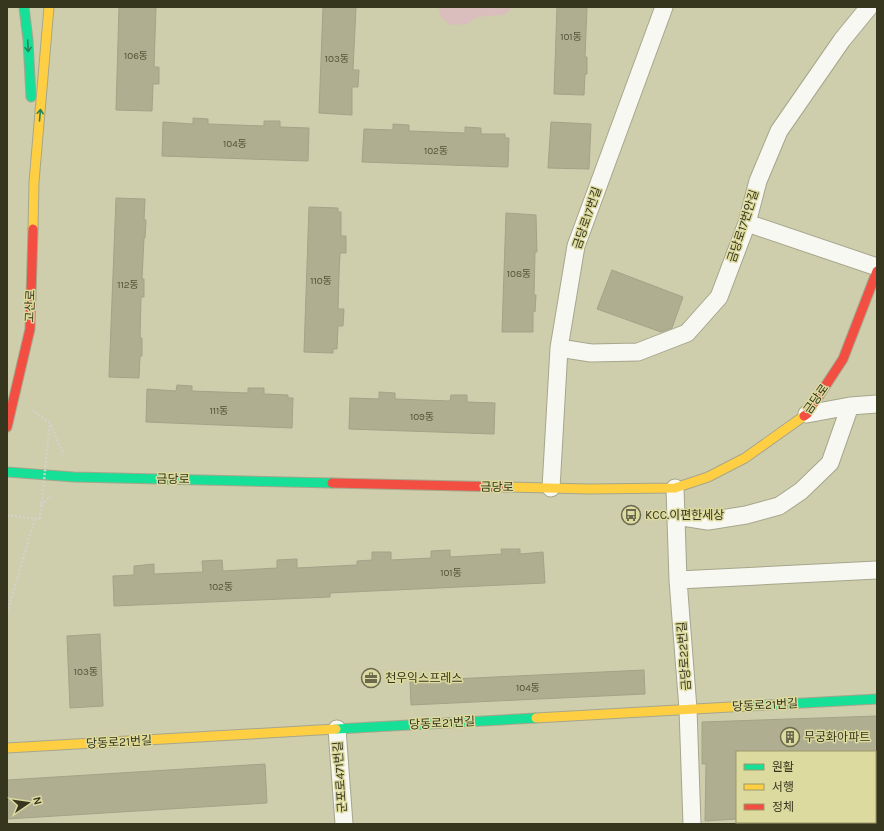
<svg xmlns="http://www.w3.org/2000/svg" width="884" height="831" font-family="Karla,'Noto Sans KR',sans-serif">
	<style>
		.green { fill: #dabebd }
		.building { fill: #afae90; stroke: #a3a389 }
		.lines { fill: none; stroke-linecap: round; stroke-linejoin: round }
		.street-casing { stroke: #a6a68c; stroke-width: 19 }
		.fast-casing { stroke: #a6a68c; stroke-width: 11 }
		.slow-casing { stroke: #a6a68c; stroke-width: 11 }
		.jam-casing { stroke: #a6a68c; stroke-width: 11 }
		.path { stroke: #d3d2c8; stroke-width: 2.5; stroke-dasharray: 2 2; stroke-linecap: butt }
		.street { stroke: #f8f8f3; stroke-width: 17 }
		.fast { stroke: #16e098; stroke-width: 9 }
		.slow { stroke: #ffcf43; stroke-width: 9 }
		.jam { stroke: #f24e42; stroke-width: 9 }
		.path-bridge { stroke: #d3d2c8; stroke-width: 2.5; stroke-dasharray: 2 2; stroke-linecap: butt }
		.oneway { stroke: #288254 }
		.labels { text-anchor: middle; stroke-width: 3; stroke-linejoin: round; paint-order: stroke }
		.number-label { font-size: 10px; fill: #54533a }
		.street-label { font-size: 12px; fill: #36351d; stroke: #dcda9e }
		.poi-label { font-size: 12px; fill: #36351d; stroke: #dcda9e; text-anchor: start }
	</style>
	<rect width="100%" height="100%" fill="#cecdac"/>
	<path class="green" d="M 438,7 L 512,7 L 507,13 L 501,15 L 486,16 L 475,18 L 468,24 L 450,25 L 441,17 Z"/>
	<path class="building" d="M 119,7 L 156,7 L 154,67 L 159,67 L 159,84 L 153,84 L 152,111 L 116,110 Z
		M 323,7 L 356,7 L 353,70 L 359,70 L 358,87 L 352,87 L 352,115 L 319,113 Z
		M 557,7 L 587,7 L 585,57 L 587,57 L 587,74 L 585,74 L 584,95 L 554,94 Z
		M 193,118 L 208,119 L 208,124 L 264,126 L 264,121 L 280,121 L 280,127 L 309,128 L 308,161 L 162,156 L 163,122 L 193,124 Z
		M 551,122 L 591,124 L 589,169 L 548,168 Z
		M 393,124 L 409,125 L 409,131 L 465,133 L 465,127 L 481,128 L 481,134 L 505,134 L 505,138 L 509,138 L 508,167 L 362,162 L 364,129 L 393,130 Z
		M 116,198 L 145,199 L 144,220 L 146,220 L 145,238 L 144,238 L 142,279 L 144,279 L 144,297 L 141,297 L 140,338 L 142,338 L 142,356 L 140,356 L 139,378 L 109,377 Z
		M 309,207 L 338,208 L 338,212 L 341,212 L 341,236 L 346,236 L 346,253 L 340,253 L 339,276 L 338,309 L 344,309 L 343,326 L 338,326 L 337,349 L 333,349 L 333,353 L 304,352 Z
		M 506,213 L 536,215 L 537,252 L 535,252 L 534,295 L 536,295 L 535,312 L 533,311 L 533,332 L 502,332 Z
		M 612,270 L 683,297 L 672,328 L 661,332 L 597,309 Z
		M 177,385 L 192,386 L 192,391 L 248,393 L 248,388 L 264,388 L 264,394 L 288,395 L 288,398 L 293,398 L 292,428 L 146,422 L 147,389 L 176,391 Z
		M 379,392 L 395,393 L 395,399 L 450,401 L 451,395 L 467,395 L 467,402 L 495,403 L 494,434 L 349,429 L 350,398 L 379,399 Z
		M 501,549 L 520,549 L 520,554 L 543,552 L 545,583 L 330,593 L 330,597 L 114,606 L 113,576 L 134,575 L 134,566 L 154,564 L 154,574 L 203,572 L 202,561 L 222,560 L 223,571 L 277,568 L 277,560 L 297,559 L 297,568 L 357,565 L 357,561 L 372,560 L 372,552 L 391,552 L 391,560 L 431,558 L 431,551 L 450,550 L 450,557 L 502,554 Z
		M 100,634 L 103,706 L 70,708 L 67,636 Z
		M 644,670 L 645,694 L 411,705 L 410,681 Z
		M 877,716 L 877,752 L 737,752 L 737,819 L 705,821 L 706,764 L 702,764 L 702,722 Z
		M 265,764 L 267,803 L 7,819 L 7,780 Z"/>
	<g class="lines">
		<g class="street-casing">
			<path id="street" d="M 747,223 L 877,267
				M 559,348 L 591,353 L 638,352 L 687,333 L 719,297 L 747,223 L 758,181 L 779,131 L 842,40 L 869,7
				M 807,414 L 850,406 L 877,404
				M 551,488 L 559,348 L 576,246 L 664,7
				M 675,488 L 678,580 L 688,709 L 692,824
				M 676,516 L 708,521 L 746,515 L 779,506 L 801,491 L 830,463 L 850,406
				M 678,580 L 877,570
				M 337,729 L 344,824
				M 860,824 L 877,823"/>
		</g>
		<g class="fast-casing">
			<path id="fast" d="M 24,7 L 28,40 L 31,97
				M 7,472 L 74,477 L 332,483
				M 748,706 L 877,699
				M 336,729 L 536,718"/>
		</g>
		<g class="slow-casing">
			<path id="slow" d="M 33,229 L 34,182 L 49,7
				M 505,487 L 589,489 L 675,488 L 708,477 L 745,458 L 804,416
				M 536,718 L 748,706
				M 7,748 L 336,729"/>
		</g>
		<g class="jam-casing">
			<path id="jam" d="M 804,416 L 807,414 L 843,359 L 877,271
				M 7,427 L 30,329 L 33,229
				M 332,483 L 505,487"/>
		</g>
		<path class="path" d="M 32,410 L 50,423 L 64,455
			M 41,505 L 51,496
			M 7,515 L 40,519
			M 7,613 L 35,518"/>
		<use href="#street" class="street"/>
		<use href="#fast" class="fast"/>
		<use href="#slow" class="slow"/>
		<use href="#jam" class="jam"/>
		<path class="path-bridge" d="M 40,519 L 50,423"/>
	</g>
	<defs><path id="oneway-shaft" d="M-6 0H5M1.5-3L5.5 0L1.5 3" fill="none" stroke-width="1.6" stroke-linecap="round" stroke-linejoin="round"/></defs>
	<g class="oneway">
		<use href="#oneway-shaft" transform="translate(28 46) rotate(87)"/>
		<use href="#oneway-shaft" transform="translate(40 115) rotate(-85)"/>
	</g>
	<defs>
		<g id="bus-ring" transform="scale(1)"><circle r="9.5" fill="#dcda9e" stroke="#6b6a4f" stroke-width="1.5"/><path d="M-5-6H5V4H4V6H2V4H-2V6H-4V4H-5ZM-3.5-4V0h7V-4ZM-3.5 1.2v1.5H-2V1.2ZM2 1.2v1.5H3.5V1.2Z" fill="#6b6a4f"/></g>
		<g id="office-ring" transform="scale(1)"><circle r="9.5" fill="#dcda9e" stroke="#6b6a4f" stroke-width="1.5"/><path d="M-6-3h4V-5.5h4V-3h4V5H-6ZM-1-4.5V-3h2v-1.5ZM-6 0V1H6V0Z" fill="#6b6a4f"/></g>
		<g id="building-ring" transform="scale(1)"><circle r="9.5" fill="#dcda9e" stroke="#6b6a4f" stroke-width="1.5"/><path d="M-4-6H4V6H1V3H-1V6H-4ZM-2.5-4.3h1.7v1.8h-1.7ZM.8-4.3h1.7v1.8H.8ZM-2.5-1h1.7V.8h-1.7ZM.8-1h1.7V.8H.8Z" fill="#6b6a4f"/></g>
	</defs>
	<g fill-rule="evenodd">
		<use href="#bus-ring" x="631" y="515"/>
		<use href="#office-ring" x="371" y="678"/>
		<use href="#building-ring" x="790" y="737"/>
	</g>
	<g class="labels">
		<g class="number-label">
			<text x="571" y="40">101동</text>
			<text x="136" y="59">106동</text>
			<text x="337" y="62">103동</text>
			<text x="235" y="147">104동</text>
			<text x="436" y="154">102동</text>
			<text x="519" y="277">108동</text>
			<text x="321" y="284">110동</text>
			<text x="128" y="288">112동</text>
			<text x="219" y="414">111동</text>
			<text x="422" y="420">109동</text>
			<text x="451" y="576">101동</text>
			<text x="221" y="590">102동</text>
			<text x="86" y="675">103동</text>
			<text x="528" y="691">104동</text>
		</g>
		<g class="street-label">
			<text transform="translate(587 218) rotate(-71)" y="4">금당로17번길</text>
			<text transform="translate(743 226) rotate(-72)" y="4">금당로17번안길</text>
			<text transform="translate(30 306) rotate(-88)" y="4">고산로</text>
			<text transform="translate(816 399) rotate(-55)" y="4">금당로</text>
			<text transform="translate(173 479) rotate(1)" y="4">금당로</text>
			<text transform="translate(497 487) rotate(1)" y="4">금당로</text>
			<text transform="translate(684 656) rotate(-94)" y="4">금당로22번길</text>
			<text transform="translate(765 705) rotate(-3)" y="4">당동로21번길</text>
			<text transform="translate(442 723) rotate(-3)" y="4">당동로21번길</text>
			<text transform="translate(119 742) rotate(-3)" y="4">당동로21번길</text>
			<text transform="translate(340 777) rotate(-94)" y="4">군포로471번길</text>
		</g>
		<g class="poi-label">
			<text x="645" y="519">KCC.이편한세상</text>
			<text x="385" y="682">천우익스프레스</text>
			<text x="804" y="741">무궁화아파트</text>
		</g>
	</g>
	<rect width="884" height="831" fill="none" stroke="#36351d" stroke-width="16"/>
	<rect x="736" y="751" width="140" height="72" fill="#dcda9e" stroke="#9a986a"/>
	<rect x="744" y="764" width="20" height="6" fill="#16e098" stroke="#9a986a"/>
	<text x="772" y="771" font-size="12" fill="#36351d">원활</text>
	<rect x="744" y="784" width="20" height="6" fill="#ffcf43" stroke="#9a986a"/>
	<text x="772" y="791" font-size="12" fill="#36351d">서행</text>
	<rect x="744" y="804" width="20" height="6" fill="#f24e42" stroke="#9a986a"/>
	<text x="772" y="811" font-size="12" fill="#36351d">정체</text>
	<g transform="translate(28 803) rotate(77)" stroke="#dcda9e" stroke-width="3" paint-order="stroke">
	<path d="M0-3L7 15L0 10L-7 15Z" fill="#36351d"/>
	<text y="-6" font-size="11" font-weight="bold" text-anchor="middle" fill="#36351d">N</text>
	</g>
</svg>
